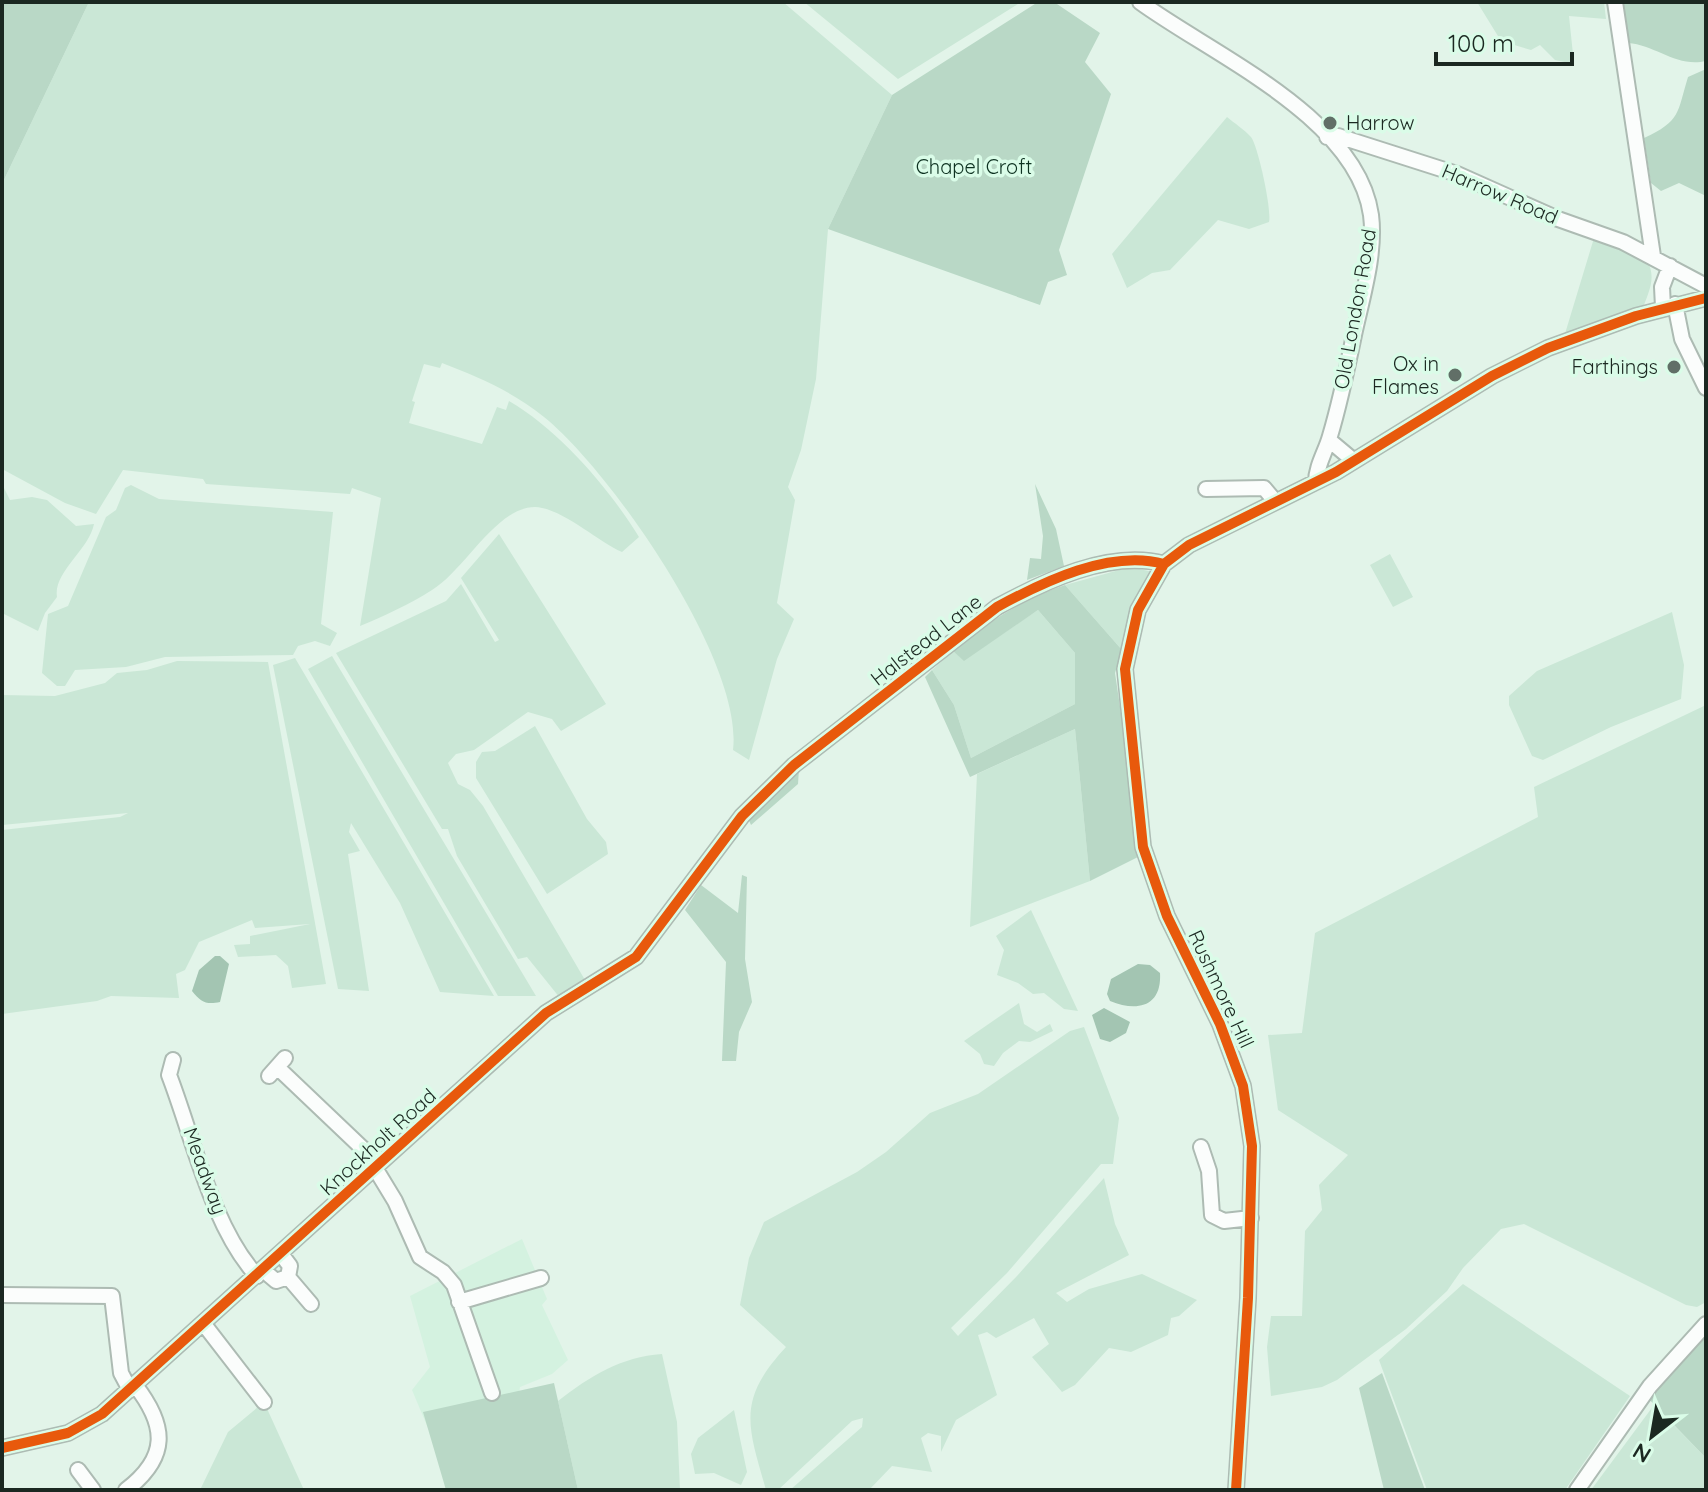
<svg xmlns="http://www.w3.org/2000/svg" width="1708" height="1492" font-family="Quicksand,sans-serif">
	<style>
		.built { fill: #d4f2e0 }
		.green { fill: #cae7d6 }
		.forest { fill: #b9d8c6 }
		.water { fill: #a3c5b2 }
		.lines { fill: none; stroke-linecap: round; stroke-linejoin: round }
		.minor-casing { stroke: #adbbb3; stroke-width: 18 }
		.minor { stroke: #fbfdfc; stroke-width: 14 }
		.cycleway-casing { stroke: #dafce8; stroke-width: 15 }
		.cycleway { stroke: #e8590c; stroke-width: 10 }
		.poi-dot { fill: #616f67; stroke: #dafce8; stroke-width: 3 }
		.labels { text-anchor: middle; stroke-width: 7; stroke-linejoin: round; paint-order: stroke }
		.poi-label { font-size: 20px; fill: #1b2821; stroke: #dafce8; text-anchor: end }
		.park-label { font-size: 20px; fill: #0e3221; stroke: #dafce8 }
		.street-label { font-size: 20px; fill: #1b2821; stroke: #dafce8 }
	</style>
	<rect width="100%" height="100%" fill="#e2f4e9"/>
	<path class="built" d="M 522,1239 L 547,1299 L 542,1305 L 568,1360 L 552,1374 L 520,1387 L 518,1400 L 433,1440 L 412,1390 L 430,1367 L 410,1296 Z"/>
	<path class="green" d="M 89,2 L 783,2 L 892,95 L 828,229 L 816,379 L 801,450 L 788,487 L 795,500 L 777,603 L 794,619 L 777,659 L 749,760 L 733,750 C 744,662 611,471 544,417 C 513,392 479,377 442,363 L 440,368 L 424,364 L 412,401 L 415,402 L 409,423 L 482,444 L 497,407 L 506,410 L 509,401 C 560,431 608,487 639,537 L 622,552 C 597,541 562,508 535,507 C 496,507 465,570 432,590 C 410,604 384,616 360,626 L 381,498 L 352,488 L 350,494 L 206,484 L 203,479 L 123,470 L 96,514 L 65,503 L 2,469 L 2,184 Z
		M 804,2 L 1021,2 L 898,79 Z
		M 1477,2 L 1604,2 L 1606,19 L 1569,16 L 1574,64 L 1555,60 L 1540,45 L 1531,50 L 1501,41 Z
		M 1227,117 C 1234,123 1245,130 1251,137 C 1258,146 1272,210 1269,222 L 1249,229 L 1218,220 L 1170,270 L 1152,273 L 1127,288 L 1112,254 Z
		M 1594,238 L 1647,261 C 1656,276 1650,289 1644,305 L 1564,337 Z
		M 2,484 L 10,500 L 32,497 L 47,500 L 76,526 L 94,524 C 89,550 53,572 57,597 L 45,613 L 38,631 L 2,613 Z
		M 131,485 L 159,499 L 333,512 L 321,624 L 337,633 L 330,646 L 315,641 L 298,646 L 293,655 L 165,657 L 126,667 L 75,670 L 65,686 L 57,686 L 42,673 L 48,614 L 68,606 L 106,517 L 116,510 L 125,488 Z
		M 499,534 L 606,704 L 561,731 L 552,719 L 528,712 L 474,750 L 456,754 L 448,763 L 458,784 L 470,790 L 483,806 L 585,980 L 560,998 L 527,957 L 518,959 L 457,856 L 448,829 L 442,829 L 336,653 L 446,601 L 461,584 L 495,642 L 499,640 L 461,578 Z
		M 1390,554 L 1413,597 L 1393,607 L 1370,565 Z
		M 1130,567 L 1153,572 L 1132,605 L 1122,650 L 1065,585 Z
		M 1038,610 L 1075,653 L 1075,704 L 971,758 L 954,705 L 932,670 L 953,651 L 964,660 Z
		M 1672,612 L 1684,665 L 1681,699 L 1611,727 L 1543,760 L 1532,756 L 1509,705 L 1509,696 L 1537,671 Z
		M 332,656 L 536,996 L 498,996 L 308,669 Z
		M 295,658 L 494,996 L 440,992 L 400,903 L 351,823 L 349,832 L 360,851 L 348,854 L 369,991 L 338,989 L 273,665 Z
		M 177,661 L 268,662 L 326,984 L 292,988 L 288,966 L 276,955 L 238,957 L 234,945 L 250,944 L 250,936 L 310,924 L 255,928 L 252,920 L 199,942 L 185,970 L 176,974 L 179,998 L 111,996 L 97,1001 L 2,1014 L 2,830 L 120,817 L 128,813 L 2,825 L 2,695 L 55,696 L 105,683 L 117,673 L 147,670 Z
		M 1706,705 L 1706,1302 L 1697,1307 L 1686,1305 L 1524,1224 L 1501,1229 L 1463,1268 L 1447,1291 L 1406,1329 L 1337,1380 L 1322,1387 L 1271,1396 L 1267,1347 L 1271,1316 L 1302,1316 L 1305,1231 L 1322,1210 L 1319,1185 L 1348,1155 L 1278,1110 L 1268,1035 L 1302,1033 L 1315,933 L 1538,817 L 1534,787 Z
		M 535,726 L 587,819 L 606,842 L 608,854 L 547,894 L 476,778 L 476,762 L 482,752 L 495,751 Z
		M 1075,729 L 1090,881 L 970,927 L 977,774 Z
		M 1031,910 L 1078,1011 L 1064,1009 L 1044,993 L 1033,994 L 1018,983 L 997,975 L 1004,950 L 996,936 Z
		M 1019,1003 L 1024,1024 L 1037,1032 L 1050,1024 L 1053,1031 L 1030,1042 L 1019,1041 L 1003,1053 L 994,1066 L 984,1064 L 980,1054 L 964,1041 Z
		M 1084,1027 L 1119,1118 L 1113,1164 L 1101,1164 L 1007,1273 L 951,1328 L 958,1336 L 1017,1276 L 1104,1178 L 1115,1224 L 1129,1255 L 1056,1293 L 1067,1302 L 1089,1289 L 1142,1274 L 1197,1300 L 1179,1316 L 1171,1318 L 1168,1335 L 1131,1352 L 1109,1348 L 1075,1385 L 1062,1392 L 1032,1357 L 1049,1344 L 1034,1318 L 996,1338 L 987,1332 L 978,1335 L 997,1395 L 956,1420 L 941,1452 L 941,1436 L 928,1433 L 921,1438 L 932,1472 L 892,1466 L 869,1490 L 790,1490 L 862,1427 L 863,1418 L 852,1421 L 778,1490 L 766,1490 C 748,1426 736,1401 786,1347 L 740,1305 L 749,1258 L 764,1222 L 857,1172 L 886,1152 L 930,1113 L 978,1094 L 1070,1031 Z
		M 1463,1284 L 1630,1396 L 1565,1490 L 1427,1490 L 1379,1360 Z
		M 662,1354 L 677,1422 L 680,1490 L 578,1490 L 558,1401 C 590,1376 621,1357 662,1354 Z
		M 264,1402 L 304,1490 L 200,1490 L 228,1432 Z
		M 1654,1405 L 1706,1458 L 1706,1490 L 1591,1490 Z
		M 734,1410 L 747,1472 L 741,1485 L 714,1473 L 695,1474 L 691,1454 L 698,1438 Z"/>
	<path class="forest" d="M 2,2 L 89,2 L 2,184 Z
		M 1038,2 L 1054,2 L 1100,33 L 1085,62 L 1111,94 L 1059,250 L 1067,275 L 1048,282 L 1040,305 L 828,229 L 892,95 Z
		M 1621,2 L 1706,2 L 1706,61 C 1677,68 1656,45 1628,43 Z
		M 1706,69 L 1706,196 L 1679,183 L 1661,191 L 1651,183 L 1644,138 C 1681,121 1677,113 1688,77 Z
		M 1035,484 L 1056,529 L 1064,566 L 1027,580 L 1030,558 L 1041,559 L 1043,536 Z
		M 1065,585 L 1122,650 L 1115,673 L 1142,855 L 1090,881 L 1075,729 L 970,777 L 925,677 L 932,670 L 954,705 L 971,758 L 1075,704 L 1075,653 L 1038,610 L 964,661 L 953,651 C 992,620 1018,601 1065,585 Z
		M 799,769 L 798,784 L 751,825 L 747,816 Z
		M 742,875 L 747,877 L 745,959 L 752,1002 L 739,1032 L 736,1061 L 722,1061 L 726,962 L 685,910 L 701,885 L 738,913 Z
		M 1706,1315 L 1706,1458 L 1642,1392 Z
		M 1382,1373 L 1425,1490 L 1384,1490 L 1359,1388 Z
		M 554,1383 L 578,1490 L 446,1490 L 423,1412 Z"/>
	<path class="water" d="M 215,956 L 220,956 L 229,964 L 220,1002 C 206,1005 201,1002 192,991 L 199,970 Z
		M 1138,964 L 1150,965 L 1160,973 C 1162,1007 1137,1012 1110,1001 L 1107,994 L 1111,979 Z
		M 1104,1008 L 1130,1022 L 1126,1033 L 1110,1042 L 1100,1039 L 1092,1015 Z"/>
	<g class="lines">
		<g class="minor-casing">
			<path id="minor" d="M 1140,2 C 1211,54 1357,117 1371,215 C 1376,253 1362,298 1354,335 C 1347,369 1340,403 1330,436 C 1326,451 1316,466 1316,482
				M 1615,2 L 1653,256
				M 1327,137 L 1338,136 L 1457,174 L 1558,219 L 1623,242 L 1706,286
				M 1675,304 L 1682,339 L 1706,388
				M 1663,307 L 1662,287 L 1670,266
				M 1329,440 L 1354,461
				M 1206,489 L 1264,488 L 1275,501
				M 173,1060 L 169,1075 C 193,1137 212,1227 257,1276
				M 277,1067 L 379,1164
				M 269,1076 L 285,1058
				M 1201,1147 L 1209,1171 L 1212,1215 L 1224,1221 L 1251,1218
				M 375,1168 L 395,1201 L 420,1257 L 443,1272 L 454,1285 L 492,1393
				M 263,1270 L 276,1281 L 288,1277 L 290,1266 L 281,1254
				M 288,1277 L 311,1304
				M 2,1295 L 112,1296 L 121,1373 L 130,1390
				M 459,1302 L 541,1278
				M 203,1323 L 264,1402
				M 2,1448 L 68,1433 L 102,1414 L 546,1013 L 636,957 L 742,816 L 794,765 L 997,607 C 1043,582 1110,549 1164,564
				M 78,1470 L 93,1490
				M 126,1490 C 169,1457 167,1426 135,1385
				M 1236,1490 L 1248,1298 L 1252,1146 L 1243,1086 L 1220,1024 L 1167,916 L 1143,847 L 1125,669 L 1138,610 L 1164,564 L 1189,545 L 1336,472 L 1492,376 L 1548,348 L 1636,316 L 1706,298
				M 1577,1490 L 1650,1386 L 1706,1324"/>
		</g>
		<use href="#minor" class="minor"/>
		<g class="cycleway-casing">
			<path id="cycleway" d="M 2,1448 L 68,1433 L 102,1414 L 546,1013 L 636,957 L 742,816 L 794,765 L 997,607 C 1043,582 1110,549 1164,564
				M 1236,1490 L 1248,1298 L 1252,1146 L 1243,1086 L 1220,1024 L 1167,916 L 1143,847 L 1125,669 L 1138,610 L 1164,564 L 1189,545 L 1336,472 L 1492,376 L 1548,348 L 1636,316 L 1706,298"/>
		</g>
		<use href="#cycleway" class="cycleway"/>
	</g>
	<g class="poi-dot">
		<circle cx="1330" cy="123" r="8"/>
		<circle cx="1674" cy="367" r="8"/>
		<circle cx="1455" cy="375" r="8"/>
	</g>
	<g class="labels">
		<g class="poi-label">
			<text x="1346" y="130" text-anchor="start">Harrow</text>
			<text x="1439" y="371">Ox in<tspan x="1439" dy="23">Flames</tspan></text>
			<text x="1658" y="374">Farthings</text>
		</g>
		<g class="park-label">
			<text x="974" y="174">Chapel Croft</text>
		</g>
		<g class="street-label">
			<text transform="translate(1500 194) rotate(23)" y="7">Harrow Road</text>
			<text transform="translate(1355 309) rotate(-80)" y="7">Old London Road</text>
			<text transform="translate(926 640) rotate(-38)" y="7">Halstead Lane</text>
			<text transform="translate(1221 989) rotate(65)" y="7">Rushmore Hill</text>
			<text transform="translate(378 1142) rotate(-42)" y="7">Knockholt Road</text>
			<text transform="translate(205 1171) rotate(70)" y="7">Meadway</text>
		</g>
	</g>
	<rect width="1708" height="1492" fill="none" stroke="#1b2821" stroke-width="8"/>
	<g transform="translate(1652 1436) rotate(211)" stroke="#dafce8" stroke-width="6" paint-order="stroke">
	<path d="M0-6L14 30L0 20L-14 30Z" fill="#1b2821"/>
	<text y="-12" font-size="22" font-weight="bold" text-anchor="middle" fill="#1b2821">N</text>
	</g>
	<path d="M1436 52v12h136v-12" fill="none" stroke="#1b2821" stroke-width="4"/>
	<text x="1448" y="52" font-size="24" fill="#1b2821" stroke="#dafce8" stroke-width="6" paint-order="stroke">100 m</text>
</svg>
